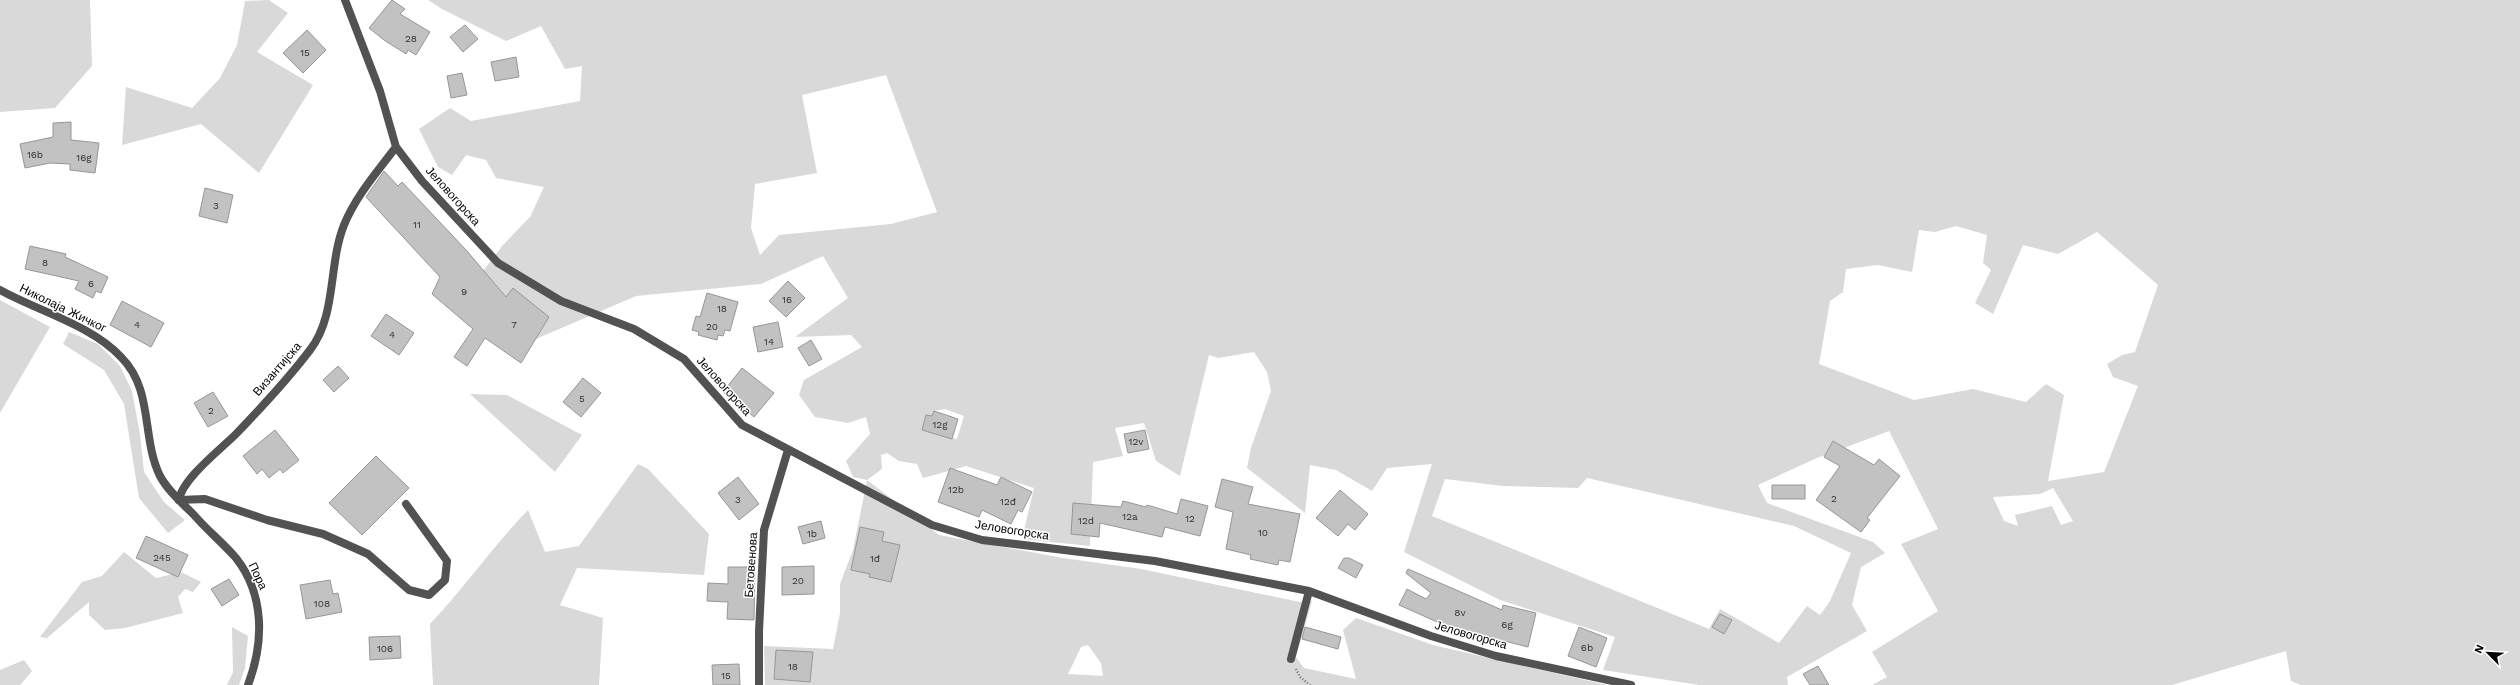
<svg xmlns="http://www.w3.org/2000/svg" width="2520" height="685" font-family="'Work Sans',sans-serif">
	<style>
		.green { fill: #d9d9d9; fill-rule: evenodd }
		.building { fill: #c2c2c2; stroke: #969696 }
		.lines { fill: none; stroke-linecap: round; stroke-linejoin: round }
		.path { stroke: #747474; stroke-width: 2.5; stroke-dasharray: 1 2; stroke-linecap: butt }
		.service { stroke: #525252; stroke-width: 8 }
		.minor { stroke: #525252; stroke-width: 8 }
		.tertiary { stroke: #525252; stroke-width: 8 }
		.labels { text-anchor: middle; stroke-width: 3; stroke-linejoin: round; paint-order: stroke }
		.number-label { font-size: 10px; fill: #303030 }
		.street-label { font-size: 12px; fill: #000; stroke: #fff }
	</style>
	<rect width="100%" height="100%" fill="#fff"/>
	<path class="green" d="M 0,0 L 90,0 L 92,66 L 55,108 L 0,112 Z
		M 269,0 L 288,13 L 257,52 L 313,85 L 259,173 L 201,124 L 122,145 L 126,87 L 192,108 L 220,78 L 237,45 L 245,1 Z
		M 428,0 L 2520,0 L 2520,685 L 2301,685 L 2291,681 L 2286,651 L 2172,685 L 1872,685 L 1887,677 L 1872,652 L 1938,611 L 1901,544 L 1938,529 L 1889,431 L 1817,458 L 1758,485 L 1767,503 L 1873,542 L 1885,553 L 1861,567 L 1852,605 L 1867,631 L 1787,677 L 1788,685 L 1699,685 L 1603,670 L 1615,637 L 1500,600 L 1404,552 L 1432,464 L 1387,468 L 1372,491 L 1336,470 L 1310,465 L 1305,513 L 1247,468 L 1251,448 L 1271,391 L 1267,372 L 1254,352 L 1218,358 L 1209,355 L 1180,476 L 1156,461 L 1144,423 L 1115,428 L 1123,456 L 1093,462 L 1090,546 L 1022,539 L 1034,488 L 966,466 L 923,478 L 917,464 L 899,461 L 887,453 L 881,455 L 882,469 L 867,480 L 939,535 L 1063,558 L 1141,569 L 1300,602 L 1312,601 L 1296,657 L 1304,668 L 1356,679 L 1343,630 L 1356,618 L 1433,645 L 1607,685 L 765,685 L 764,646 L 833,649 L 840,613 L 840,584 L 853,550 L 867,480 L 853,477 L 846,461 L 870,434 L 866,417 L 848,423 L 815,417 L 799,395 L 804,380 L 862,347 L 851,335 L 795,337 L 848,298 L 823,256 L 761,284 L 636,296 L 536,339 L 517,311 L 476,280 L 503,245 L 530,217 L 544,187 L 496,178 L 486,160 L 466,155 L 452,175 L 438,167 L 419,129 L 450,108 L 471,121 L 580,101 L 582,66 L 565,69 L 541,26 L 506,41 L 442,9 ZM 886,75 L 937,212 L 891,224 L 779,235 L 760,255 L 751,228 L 755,184 L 817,173 L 802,95 ZM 1956,226 L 1987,235 L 1983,263 L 1991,270 L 1975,303 L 1993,314 L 2023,245 L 2058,254 L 2097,232 L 2158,285 L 2135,352 L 2122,355 L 2107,364 L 2113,377 L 2138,386 L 2104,472 L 2048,481 L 2064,395 L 2046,384 L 2026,402 L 1973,389 L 1914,400 L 1819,364 L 1830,301 L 1843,292 L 1846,269 L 1878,265 L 1912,272 L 1919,230 L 1935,232 ZM 945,409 L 964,416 L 957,439 L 922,430 L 926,415 L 932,416 L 934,411 ZM 1587,478 L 1794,526 L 1851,553 L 1830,601 L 1820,615 L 1807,606 L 1779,643 L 1720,609 L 1709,629 L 1432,516 L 1445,479 L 1503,486 L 1578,488 ZM 2053,488 L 2073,521 L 2061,525 L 2052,506 L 2015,515 L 2018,526 L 2004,521 L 1993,497 L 2040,494 ZM 1088,645 L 1101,663 L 1103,676 L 1068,674 L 1081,647 Z
		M 0,300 L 50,327 L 0,413 Z
		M 69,332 L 98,344 L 120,366 L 132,391 L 140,434 L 144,472 L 164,502 L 185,520 L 168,533 L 139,498 L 124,404 L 104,370 L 63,344 Z
		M 470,394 L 507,395 L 582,435 L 555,472 Z
		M 638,464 L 648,469 L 709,534 L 704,575 L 577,568 L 560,605 L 603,618 L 599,685 L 433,685 L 430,624 C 465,587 493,546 528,510 L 545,552 L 579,546 Z
		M 124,552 L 156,578 L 181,572 L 201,582 L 193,592 L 185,589 L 178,597 L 183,613 L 125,628 L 105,630 L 89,615 L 89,602 L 47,638 L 40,637 L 82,582 L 102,576 Z
		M 232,627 L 248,636 L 245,668 L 239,685 L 227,685 L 233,672 Z
		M 24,660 L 32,671 L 20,685 L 0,685 L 0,670 Z"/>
	<path class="building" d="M 392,0 L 405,9 L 400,14 L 430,32 L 416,55 L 408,50 L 406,54 L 384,40 L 369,28 Z
		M 465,25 L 478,39 L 463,52 L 450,37 Z
		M 307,30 L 326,50 L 303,73 L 283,53 Z
		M 516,57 L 519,77 L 495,81 L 491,62 Z
		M 462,73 L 467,95 L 451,98 L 447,76 Z
		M 71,122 L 71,140 L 99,143 L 95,173 L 70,170 L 70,164 L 50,163 L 25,168 L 20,144 L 53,137 L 53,123 Z
		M 384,171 L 398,186 L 402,182 L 467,251 L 506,297 L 513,288 L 549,317 L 521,363 L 485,338 L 467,366 L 454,357 L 473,329 L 432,294 L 440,277 L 366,197 Z
		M 205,188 L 233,195 L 227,223 L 199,216 Z
		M 30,246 L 66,254 L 65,257 L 108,277 L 101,293 L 96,291 L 93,298 L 75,289 L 79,281 L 25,269 Z
		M 788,281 L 805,298 L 786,317 L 769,301 Z
		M 707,293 L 738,302 L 730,331 L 725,330 L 723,336 L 718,335 L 717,340 L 698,335 L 699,332 L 692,330 L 696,316 L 700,317 Z
		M 122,301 L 164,323 L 151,347 L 110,325 Z
		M 386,314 L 414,333 L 399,355 L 371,336 Z
		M 778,322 L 783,347 L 758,352 L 753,327 Z
		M 811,340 L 822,359 L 809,366 L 798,348 Z
		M 338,366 L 349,378 L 334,392 L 323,380 Z
		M 742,368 L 774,393 L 754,417 L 723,392 Z
		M 583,378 L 601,393 L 581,417 L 563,402 Z
		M 213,392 L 228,416 L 208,427 L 194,403 Z
		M 934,411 L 958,419 L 952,439 L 922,430 L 926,415 L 932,416 Z
		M 275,430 L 299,460 L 283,473 L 280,469 L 269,478 L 262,469 L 257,474 L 243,456 Z
		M 1145,430 L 1149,449 L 1128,453 L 1124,434 Z
		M 1833,441 L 1874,465 L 1879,459 L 1900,476 L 1867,518 L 1870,520 L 1861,532 L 1816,500 L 1840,466 L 1824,457 Z
		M 376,456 L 409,488 L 362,535 L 329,503 Z
		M 950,468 L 997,485 L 1001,477 L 1032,492 L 1022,512 L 1018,510 L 1011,524 L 982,510 L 979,517 L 938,502 Z
		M 738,477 L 759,504 L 739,520 L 718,493 Z
		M 1222,479 L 1253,487 L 1248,504 L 1300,514 L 1290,562 L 1279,560 L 1278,565 L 1250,559 L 1251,555 L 1226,549 L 1233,512 L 1215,507 Z
		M 1772,485 L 1805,485 L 1805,499 L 1772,499 Z
		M 1340,490 L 1368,514 L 1355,530 L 1348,524 L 1338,536 L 1316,518 Z
		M 1181,499 L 1208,506 L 1200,536 L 1165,527 L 1162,537 L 1100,523 L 1099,537 L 1071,534 L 1073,503 L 1121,507 L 1123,501 L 1146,507 L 1147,505 L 1177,514 Z
		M 821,521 L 825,538 L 803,544 L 798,527 Z
		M 860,527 L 884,532 L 882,541 L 900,545 L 891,582 L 869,577 L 870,574 L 851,570 Z
		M 146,536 L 188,555 L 178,577 L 136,558 Z
		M 1344,558 L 1349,558 L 1363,565 L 1356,578 L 1338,568 Z
		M 814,566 L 814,594 L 782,595 L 782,567 Z
		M 728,567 L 755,567 L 754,620 L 727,619 L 728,602 L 707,601 L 708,583 L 728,584 Z
		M 1408,569 L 1502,610 L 1503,605 L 1536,613 L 1528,647 L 1473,633 L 1471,637 L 1399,605 L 1407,589 L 1426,599 L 1431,593 L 1406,573 Z
		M 229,579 L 239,595 L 222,606 L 211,589 Z
		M 330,580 L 333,594 L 338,593 L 342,612 L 306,619 L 300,585 Z
		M 1720,614 L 1732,620 L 1724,634 L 1712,627 Z
		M 1305,627 L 1341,637 L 1338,649 L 1302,639 Z
		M 1579,627 L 1607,638 L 1596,667 L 1568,656 Z
		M 400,636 L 401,658 L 370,660 L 369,637 Z
		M 776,650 L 813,652 L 810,682 L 774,679 Z
		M 739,664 L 740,685 L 713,685 L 712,665 Z
		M 1818,666 L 1829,685 L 1810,685 L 1803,674 Z"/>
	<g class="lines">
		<path class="path" d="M 1296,669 L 1300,677 L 1310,685"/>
		<path class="service" d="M 179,500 L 205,499 L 267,520 L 323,534 L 368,554 L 409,590 L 429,595 L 445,580 L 447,561 L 406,504"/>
		<path class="minor" d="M 345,0 L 380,91 L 396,147 L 422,181 L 498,263 L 561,301 L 634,329 L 684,359 L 742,425 L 932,525 L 982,540 L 1155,561 L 1309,591 L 1431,636 L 1496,656 L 1631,685
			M 179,500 C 182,479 221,449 236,434 C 261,408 288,379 310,350 C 337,315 328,265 344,225 C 356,196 377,172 396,147
			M 1291,659 L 1309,591
			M 759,685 L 759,631 L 764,530 L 788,450"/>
		<path class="tertiary" d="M 0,290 C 38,311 91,325 121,357 C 154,390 141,437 160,476 C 168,491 182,503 194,515 C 207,530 223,543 236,558 C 265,595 264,643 248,685"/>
	</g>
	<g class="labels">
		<g class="number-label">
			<text x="411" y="42">28</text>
			<text x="305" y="56">15</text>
			<text x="35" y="158">16b</text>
			<text x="84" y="161">16g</text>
			<text x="216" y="209">3</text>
			<text x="417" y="228">11</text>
			<text x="45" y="266">8</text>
			<text x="91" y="287">6</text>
			<text x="464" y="295">9</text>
			<text x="787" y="303">16</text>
			<text x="722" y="312">18</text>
			<text x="137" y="328">4</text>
			<text x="514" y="328">7</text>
			<text x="712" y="330">20</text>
			<text x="392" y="338">4</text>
			<text x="769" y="345">14</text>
			<text x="582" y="402">5</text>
			<text x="211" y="414">2</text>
			<text x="940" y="428">12g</text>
			<text x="1136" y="445">12v</text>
			<text x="956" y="493">12b</text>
			<text x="1834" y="502">2</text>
			<text x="738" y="503">3</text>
			<text x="1008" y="505">12đ</text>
			<text x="1130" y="520">12a</text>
			<text x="1190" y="522">12</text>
			<text x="1086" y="524">12d</text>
			<text x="1263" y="536">10</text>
			<text x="812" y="537">1b</text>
			<text x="162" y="561">245</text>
			<text x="875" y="562">1đ</text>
			<text x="798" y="584">20</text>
			<text x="322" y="607">108</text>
			<text x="1460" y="616">8v</text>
			<text x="1507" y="628">6g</text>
			<text x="1587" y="651">6b</text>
			<text x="385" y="652">106</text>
			<text x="793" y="670">18</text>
			<text x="726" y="679">15</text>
		</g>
		<g class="street-label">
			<text transform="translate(453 196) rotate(48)" y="4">Јеловогорска</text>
			<text transform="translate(63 308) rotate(26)" y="4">Николаја Жичког</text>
			<text transform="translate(277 369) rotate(-49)" y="4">Византијска</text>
			<text transform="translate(724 386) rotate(48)" y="4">Јеловогорска</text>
			<text transform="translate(1012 530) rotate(9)" y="4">Јеловогорска</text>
			<text transform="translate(751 565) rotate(-86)" y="4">Бетовенова</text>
			<text transform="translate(258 576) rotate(65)" y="4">Пора</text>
			<text transform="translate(1471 635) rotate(16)" y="4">Јеловогорска</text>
		</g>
	</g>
	<g transform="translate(2488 653) rotate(294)" stroke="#ffffff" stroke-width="3" paint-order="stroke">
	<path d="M0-3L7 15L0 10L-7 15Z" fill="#000000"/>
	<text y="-6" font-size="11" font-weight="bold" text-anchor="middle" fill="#000000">N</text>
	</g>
</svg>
